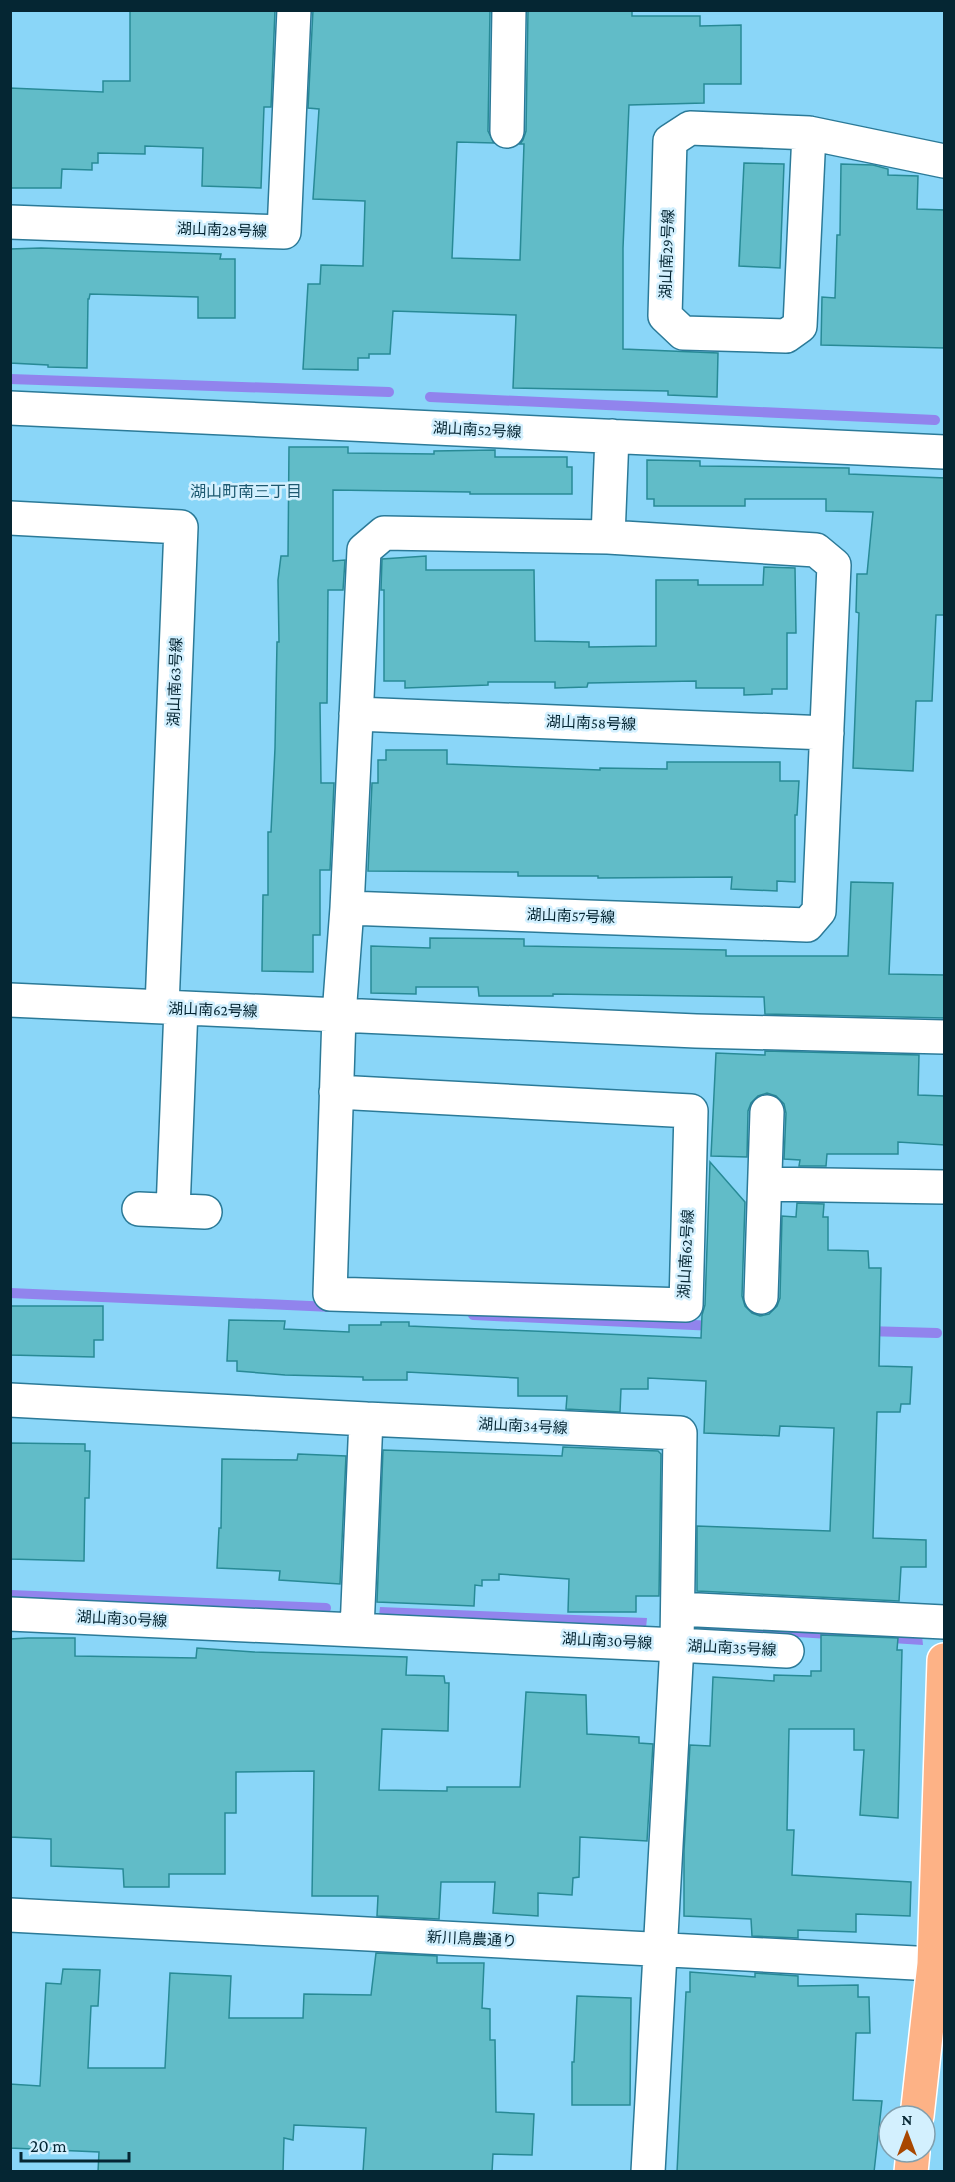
<svg xmlns="http://www.w3.org/2000/svg" width="955" height="2182" font-family="'Crimson Pro','Noto Sans JP',serif">
	<style>
		.water { fill: #9184ed }
		.lines { fill: none; stroke-linecap: round; stroke-linejoin: round }
		.stream { stroke: #9184ed; stroke-width: 10 }
		.building { fill: #61bcc8; stroke: #288a96; stroke-width: 1.5 }
		.minor-casing { stroke: #2b7a98; stroke-width: 36 }
		.major-casing { stroke: #fff; stroke-width: 36 }
		.minor { stroke: #fff; stroke-width: 33 }
		.major { stroke: #fdb286; stroke-width: 33 }
		.labels { text-anchor: middle; stroke-width: 5; stroke-linejoin: round; paint-order: stroke }
		.street-label { font-size: 15px; fill: #052633; stroke: #d3f0fe }
		.neighbourhood-label { font-size: 16px; fill: #1d5970; stroke: #d3f0fe }
	</style>
	<rect width="100%" height="100%" fill="#8ad6f8"/>
	<path class="water" d="M 380,1607 L 647,1618 L 646,1628 L 379,1616 Z
		M 692,1621 L 922,1635 L 923,1645 L 703,1631 Z"/>
	<g class="lines">
		<path class="stream" d="M 10,379 L 389,392
			M 430,397 L 935,420
			M 10,1293 L 332,1307
			M 473,1315 L 715,1326
			M 866,1331 L 937,1333
			M 10,1595 L 326,1608"/>
	</g>
	<path class="building" d="M 130,10 L 275,10 L 271,107 L 264,107 L 261,188 L 202,186 L 203,148 L 145,146 L 145,154 L 98,153 L 98,163 L 92,163 L 92,170 L 62,169 L 61,188 L 10,188 L 10,88 L 103,92 L 103,81 L 130,81 Z
		M 313,10 L 490,10 L 488,131 L 494,143 L 457,142 L 452,258 L 520,260 L 524,144 L 520,144 L 523,140 L 526,131 L 528,10 L 632,10 L 632,16 L 700,16 L 700,26 L 741,25 L 741,84 L 704,84 L 704,103 L 629,105 L 623,248 L 623,349 L 718,353 L 717,397 L 668,395 L 668,391 L 513,388 L 516,315 L 393,311 L 390,354 L 369,354 L 369,358 L 358,358 L 358,370 L 303,369 L 308,284 L 320,284 L 321,265 L 363,266 L 365,201 L 313,199 L 319,109 L 308,108 Z
		M 744,163 L 784,164 L 780,268 L 739,266 Z
		M 841,164 L 873,165 L 888,169 L 888,175 L 918,176 L 917,209 L 945,210 L 945,348 L 821,345 L 822,297 L 835,298 L 837,235 L 840,235 Z
		M 41,248 L 221,254 L 220,259 L 235,259 L 235,318 L 198,318 L 198,297 L 90,294 L 89,299 L 88,299 L 87,368 L 48,367 L 48,365 L 10,363 L 10,249 Z
		M 289,447 L 348,447 L 348,453 L 434,454 L 434,451 L 495,450 L 495,457 L 567,457 L 567,467 L 572,467 L 572,494 L 470,494 L 470,492 L 333,490 L 333,561 L 345,560 L 343,590 L 328,590 L 327,703 L 320,703 L 321,783 L 334,783 L 330,870 L 320,870 L 320,935 L 313,935 L 313,972 L 262,971 L 263,895 L 268,895 L 268,832 L 271,832 L 275,748 L 277,642 L 279,642 L 278,580 L 281,556 L 288,556 Z
		M 647,460 L 700,461 L 700,466 L 849,468 L 849,474 L 945,478 L 945,615 L 936,615 L 932,701 L 916,701 L 913,771 L 853,768 L 859,613 L 856,612 L 857,574 L 867,574 L 873,512 L 826,511 L 826,499 L 745,499 L 745,506 L 654,506 L 654,499 L 647,499 Z
		M 426,556 L 426,570 L 534,570 L 535,641 L 589,642 L 589,647 L 656,646 L 656,580 L 698,580 L 698,585 L 763,585 L 764,567 L 795,568 L 796,633 L 787,633 L 787,689 L 772,689 L 772,694 L 744,695 L 744,688 L 696,688 L 696,681 L 588,683 L 587,687 L 555,688 L 555,682 L 488,682 L 488,685 L 405,688 L 405,681 L 384,681 L 384,590 L 381,590 L 382,559 Z
		M 386,750 L 447,750 L 447,764 L 600,770 L 600,768 L 667,769 L 667,762 L 780,762 L 780,781 L 799,781 L 797,815 L 795,815 L 795,882 L 777,881 L 777,891 L 731,889 L 732,877 L 598,878 L 598,876 L 518,876 L 518,872 L 368,871 L 372,783 L 378,783 L 378,760 L 386,760 Z
		M 851,882 L 893,883 L 889,974 L 945,975 L 945,1018 L 765,1014 L 764,997 L 553,994 L 553,996 L 479,996 L 478,987 L 416,987 L 416,994 L 371,993 L 371,946 L 430,948 L 430,938 L 524,939 L 524,946 L 726,950 L 726,956 L 848,956 Z
		M 765,1051 L 919,1055 L 918,1095 L 945,1096 L 945,1145 L 898,1142 L 898,1154 L 827,1154 L 826,1166 L 799,1166 L 800,1160 L 784,1159 L 786,1113 L 784,1104 L 776,1096 L 767,1093 L 758,1096 L 751,1103 L 748,1111 L 747,1157 L 711,1156 L 716,1053 L 765,1055 Z
		M 710,1162 L 745,1202 L 742,1296 L 745,1306 L 752,1313 L 760,1316 L 769,1314 L 777,1306 L 780,1298 L 782,1216 L 796,1217 L 797,1203 L 824,1204 L 823,1217 L 828,1217 L 828,1250 L 868,1251 L 869,1268 L 881,1268 L 879,1366 L 912,1367 L 910,1404 L 901,1404 L 900,1412 L 877,1412 L 873,1538 L 926,1540 L 926,1567 L 901,1567 L 899,1601 L 697,1591 L 697,1526 L 830,1531 L 834,1428 L 780,1426 L 779,1436 L 704,1433 L 706,1381 L 648,1378 L 648,1389 L 621,1389 L 620,1412 L 566,1409 L 567,1396 L 518,1396 L 518,1378 L 407,1372 L 407,1380 L 363,1380 L 363,1377 L 285,1375 L 237,1371 L 237,1361 L 227,1361 L 229,1320 L 285,1321 L 284,1329 L 349,1332 L 349,1325 L 381,1325 L 381,1322 L 409,1322 L 409,1326 L 701,1338 L 702,1315 L 705,1305 Z
		M 10,1306 L 103,1306 L 103,1340 L 94,1340 L 94,1357 L 10,1355 Z
		M 10,1443 L 85,1444 L 85,1451 L 90,1451 L 89,1498 L 85,1498 L 84,1561 L 10,1559 Z
		M 563,1447 L 658,1451 L 661,1454 L 659,1596 L 636,1596 L 636,1612 L 568,1612 L 569,1579 L 499,1574 L 499,1580 L 482,1580 L 482,1586 L 475,1585 L 474,1606 L 377,1602 L 383,1450 L 562,1456 Z
		M 298,1454 L 346,1456 L 340,1584 L 279,1580 L 280,1571 L 217,1568 L 219,1528 L 221,1528 L 222,1459 L 297,1460 Z
		M 821,1635 L 898,1638 L 897,1650 L 902,1650 L 898,1818 L 860,1815 L 864,1750 L 854,1750 L 854,1729 L 789,1729 L 787,1830 L 794,1830 L 792,1875 L 911,1882 L 910,1916 L 856,1914 L 856,1932 L 798,1930 L 798,1938 L 752,1936 L 751,1919 L 684,1916 L 684,1851 L 690,1745 L 710,1746 L 713,1677 L 774,1681 L 774,1675 L 811,1676 L 811,1671 L 821,1671 Z
		M 28,1638 L 75,1638 L 75,1656 L 196,1658 L 197,1648 L 254,1652 L 407,1657 L 406,1675 L 444,1676 L 445,1683 L 449,1683 L 448,1731 L 382,1729 L 379,1790 L 447,1791 L 447,1787 L 520,1787 L 526,1692 L 586,1695 L 587,1734 L 639,1737 L 639,1743 L 653,1744 L 647,1841 L 580,1837 L 579,1877 L 573,1878 L 572,1895 L 538,1893 L 538,1916 L 493,1913 L 495,1882 L 441,1882 L 439,1919 L 377,1916 L 378,1896 L 312,1896 L 314,1771 L 236,1772 L 236,1813 L 225,1813 L 225,1874 L 169,1874 L 169,1887 L 124,1887 L 123,1869 L 51,1866 L 51,1839 L 10,1837 L 10,1639 Z
		M 376,1953 L 437,1956 L 437,1963 L 484,1963 L 482,2008 L 490,2009 L 490,2040 L 495,2040 L 496,2112 L 534,2114 L 532,2155 L 493,2154 L 492,2172 L 363,2172 L 366,2128 L 294,2125 L 293,2140 L 284,2138 L 283,2172 L 98,2172 L 99,2152 L 10,2148 L 10,2084 L 40,2086 L 46,1983 L 61,1984 L 63,1969 L 100,1970 L 98,2006 L 91,2006 L 88,2068 L 165,2068 L 170,1973 L 231,1976 L 229,2018 L 303,2018 L 304,1994 L 371,1995 Z
		M 690,1972 L 755,1977 L 755,1973 L 798,1976 L 798,1986 L 858,1985 L 858,1997 L 869,1997 L 870,2033 L 856,2033 L 853,2100 L 882,2101 L 874,2172 L 677,2172 L 686,1992 L 690,1992 Z
		M 577,1996 L 631,1998 L 630,2105 L 572,2105 L 572,2062 L 574,2062 Z"/>
	<g class="lines">
		<g class="minor-casing">
			<path id="minor" d="M 507,131 L 509,10
				M 809,133 L 800,326 L 786,336 L 683,333 L 665,316 L 670,141 L 690,128 L 809,133 L 944,161
				M 10,222 L 284,232 L 294,10
				M 10,408 L 944,452
				M 10,518 L 181,527 L 162,1007
				M 608,537 L 816,550 L 834,565 L 819,911 L 807,925 L 347,908 L 364,550 L 384,533 L 608,537 L 612,436
				M 356,714 L 827,733
				M 347,908 L 339,1015 L 696,1031 L 944,1037
				M 10,1000 L 339,1015 L 330,1294 L 686,1305 L 691,1111 L 336,1092
				M 765,1184 L 944,1187
				M 139,1209 L 205,1212
				M 173,1210 L 181,1008
				M 761,1297 L 767,1112
				M 10,1400 L 366,1419
				M 678,1609 L 944,1622
				M 10,1614 L 677,1645 L 648,2172
				M 357,1630 L 366,1419 L 680,1433 L 677,1645 L 787,1651
				M 10,1915 L 934,1964"/>
		</g>
		<g class="major-casing">
			<path id="major" d="M 917,2116 L 934,1964 L 944,1660
				M 911,2172 L 913,2152"/>
		</g>
		<use href="#minor" class="minor"/>
		<use href="#major" class="major"/>
	</g>
	<g class="labels">
		<g class="street-label">
			<text transform="translate(222 230) rotate(2)" y="5">湖山南28号線</text>
			<text transform="translate(667 254) rotate(-88)" y="5">湖山南29号線</text>
			<text transform="translate(477 430) rotate(3)" y="5">湖山南52号線</text>
			<text transform="translate(175 682) rotate(-88)" y="5">湖山南63号線</text>
			<text transform="translate(591 723) rotate(2)" y="5">湖山南58号線</text>
			<text transform="translate(571 916) rotate(2)" y="5">湖山南57号線</text>
			<text transform="translate(213 1010) rotate(2)" y="5">湖山南62号線</text>
			<text transform="translate(686 1254) rotate(-87)" y="5">湖山南62号線</text>
			<text transform="translate(523 1426) rotate(3)" y="5">湖山南34号線</text>
			<text transform="translate(122 1619) rotate(3)" y="5">湖山南30号線</text>
			<text transform="translate(607 1641) rotate(3)" y="5">湖山南30号線</text>
			<text transform="translate(732 1648) rotate(3)" y="5">湖山南35号線</text>
			<text transform="translate(472 1939) rotate(3)" y="5">新川鳥農通り</text>
		</g>
		<g class="neighbourhood-label">
			<text x="246" y="497">湖山町南三丁目</text>
		</g>
	</g>
	<rect width="955" height="2182" fill="none" stroke="#052633" stroke-width="24"/>
	<g transform="translate(907 2134)"><circle r="28" fill="#d3f0fe" stroke="#819fad" stroke-width="1.5"/>
	<path d="M0-4.5L10 22L0 15L-10 22Z" fill="#a84700"/>
	<text y="-9" font-size="16" font-weight="bold" text-anchor="middle" fill="#052633">N</text>
	</g>
	<path d="M21 2152v9h108v-9" fill="none" stroke="#052633" stroke-width="3"/>
	<text x="30" y="2152" font-size="18" fill="#052633" stroke="#d3f0fe" stroke-width="4.5" paint-order="stroke">20 m</text>
</svg>
